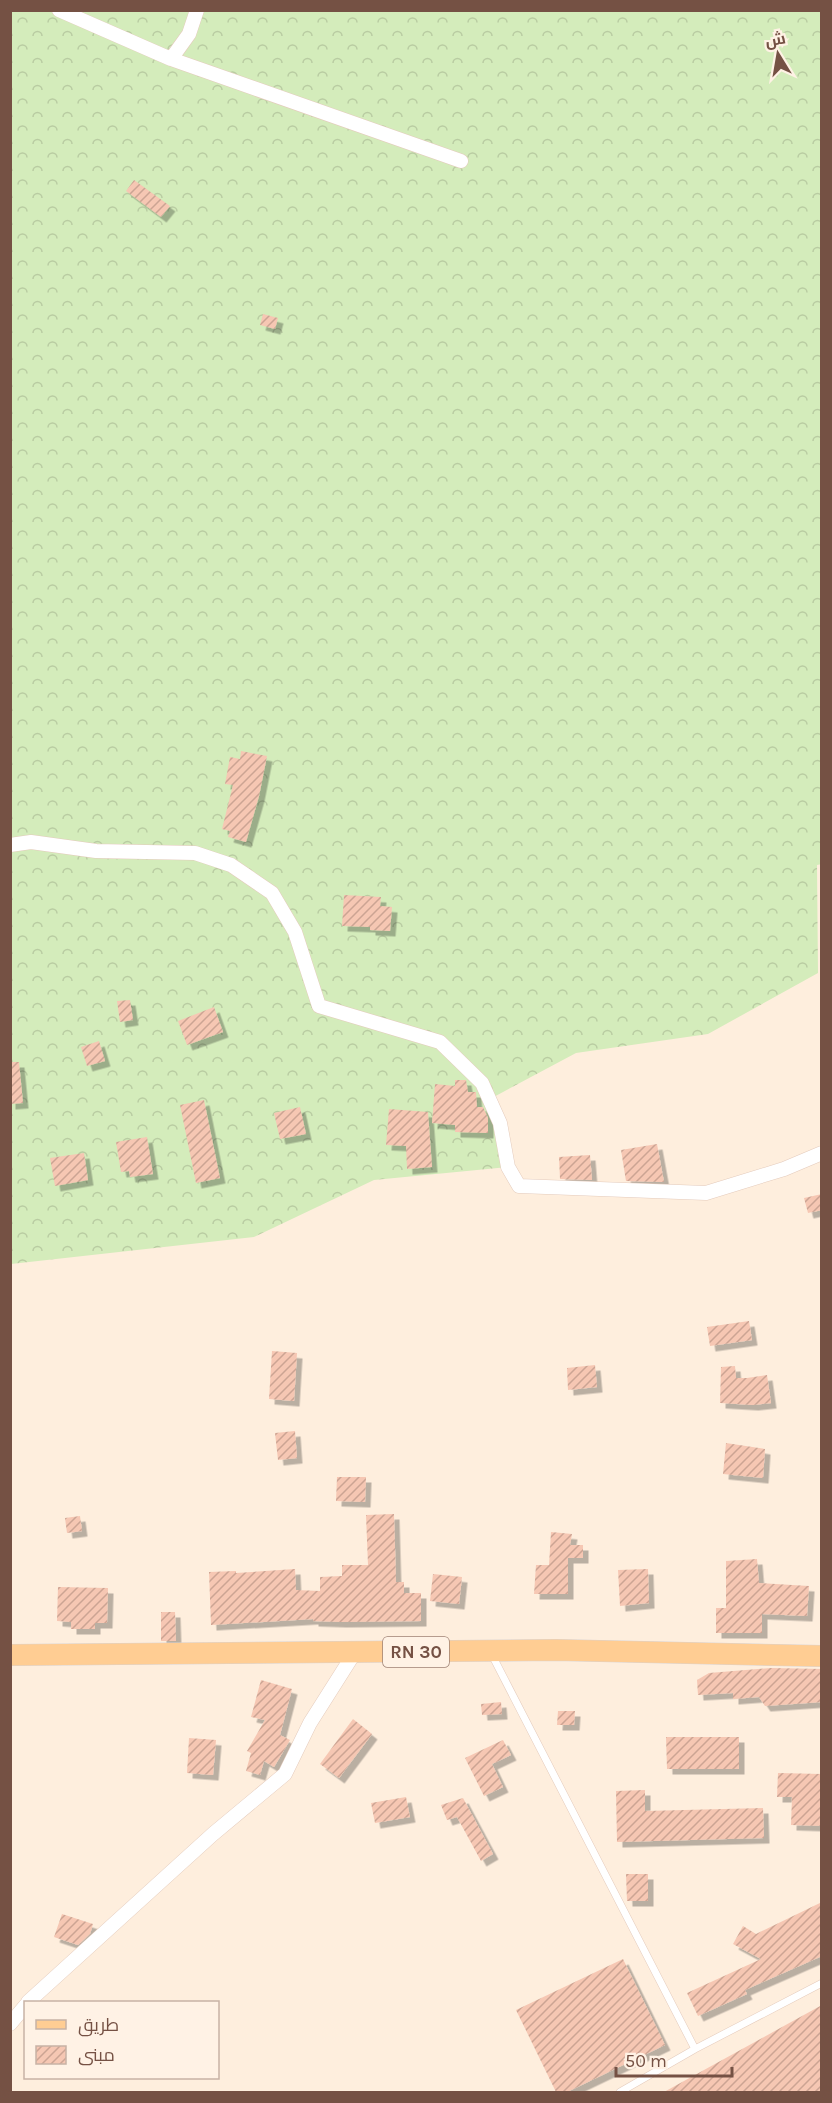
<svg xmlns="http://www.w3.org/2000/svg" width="832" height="2103" font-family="Karla,Cairo,sans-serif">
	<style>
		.forest { fill: url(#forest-crowns) }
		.building { fill: url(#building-hatch); filter: url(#shadow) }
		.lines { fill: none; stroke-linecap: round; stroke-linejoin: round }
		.lane-casing { stroke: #e4cbbc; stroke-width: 8 }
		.street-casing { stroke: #e4cbbc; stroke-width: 15 }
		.primary-casing { stroke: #dbd2ce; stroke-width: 22 }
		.lane { stroke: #fff; stroke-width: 7 }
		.street { stroke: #fff; stroke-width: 14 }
		.primary { stroke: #ffcd93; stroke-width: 21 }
		.labels { text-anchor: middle; stroke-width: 4.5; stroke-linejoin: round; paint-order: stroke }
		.shield { fill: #fff2e5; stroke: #9e8174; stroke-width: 1.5 }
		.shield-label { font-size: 18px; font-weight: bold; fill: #755144 }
	</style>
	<defs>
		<pattern id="forest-crowns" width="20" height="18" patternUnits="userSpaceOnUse" patternTransform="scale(1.5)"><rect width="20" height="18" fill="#d4ecbb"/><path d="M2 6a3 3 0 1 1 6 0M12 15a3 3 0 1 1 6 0" fill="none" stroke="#b9cca2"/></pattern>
		<pattern id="building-hatch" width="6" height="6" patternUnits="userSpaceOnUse" patternTransform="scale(1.5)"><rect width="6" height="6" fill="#f6c7b3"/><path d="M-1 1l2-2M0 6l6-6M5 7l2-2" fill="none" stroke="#cca493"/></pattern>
		<filter id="shadow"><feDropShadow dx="5.5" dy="5.5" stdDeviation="0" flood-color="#0004"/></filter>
	</defs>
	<rect width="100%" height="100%" fill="#feeedd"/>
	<path class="forest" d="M 10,11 L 821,11 L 822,864 L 817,865 L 818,973 L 708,1034 L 576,1053 L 490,1099 L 508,1167 L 374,1180 L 254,1237 L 11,1264 Z"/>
	<path class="building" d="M 134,180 L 170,206 L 161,217 L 126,191 Z
		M 263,314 L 278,318 L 275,329 L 260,325 Z
		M 241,751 L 267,756 L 259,796 L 246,842 L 228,837 L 230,831 L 222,829 L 233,785 L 225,784 L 230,757 L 240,759 Z
		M 344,895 L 381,897 L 380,906 L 392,907 L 390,931 L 370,930 L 370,927 L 342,926 Z
		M 130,1000 L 133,1020 L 120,1022 L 117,1001 Z
		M 214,1007 L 223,1032 L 187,1045 L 178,1021 Z
		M 99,1041 L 105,1061 L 87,1066 L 81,1047 Z
		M 10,1062 L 19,1062 L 23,1103 L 10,1104 Z
		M 455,1080 L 466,1080 L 468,1092 L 476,1092 L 477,1107 L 483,1107 L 488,1118 L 488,1133 L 455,1132 L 455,1125 L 432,1123 L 435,1084 L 455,1086 Z
		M 204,1100 L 220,1178 L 196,1183 L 180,1105 Z
		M 300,1107 L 306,1134 L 280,1139 L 274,1113 Z
		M 389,1109 L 428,1112 L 432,1167 L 407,1169 L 406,1146 L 386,1145 Z
		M 147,1137 L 153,1174 L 130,1177 L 129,1171 L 121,1172 L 116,1142 Z
		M 657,1144 L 664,1182 L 626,1181 L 621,1150 Z
		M 84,1153 L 88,1180 L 55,1186 L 50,1158 Z
		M 590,1155 L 592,1180 L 560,1179 L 559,1157 Z
		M 822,1194 L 822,1210 L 808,1213 L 804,1198 Z
		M 749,1321 L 752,1340 L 710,1346 L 707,1327 Z
		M 272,1351 L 297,1353 L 294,1401 L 269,1399 Z
		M 595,1365 L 597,1387 L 568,1390 L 567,1368 Z
		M 735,1366 L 736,1378 L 747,1378 L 767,1375 L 771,1403 L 753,1405 L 720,1403 L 721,1367 Z
		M 295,1431 L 297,1458 L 278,1460 L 275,1433 Z
		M 726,1443 L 765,1449 L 763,1478 L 723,1474 Z
		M 337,1477 L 366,1477 L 365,1502 L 336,1501 Z
		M 394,1514 L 396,1582 L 404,1582 L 404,1593 L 421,1593 L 421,1621 L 341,1622 L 313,1621 L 313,1619 L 211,1625 L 209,1572 L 236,1571 L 236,1573 L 295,1569 L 296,1590 L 320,1591 L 320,1577 L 342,1576 L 342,1565 L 368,1565 L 366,1515 Z
		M 80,1516 L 82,1531 L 67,1533 L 65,1518 Z
		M 551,1532 L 572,1534 L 570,1545 L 583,1545 L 583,1558 L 568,1558 L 568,1594 L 534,1594 L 536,1565 L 549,1565 Z
		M 757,1559 L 759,1583 L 809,1586 L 807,1616 L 762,1614 L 762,1633 L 716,1633 L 716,1608 L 726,1608 L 726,1561 Z
		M 648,1569 L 649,1603 L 620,1606 L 618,1570 Z
		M 433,1574 L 462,1577 L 459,1604 L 430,1601 Z
		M 58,1587 L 108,1588 L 107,1623 L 95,1623 L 95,1629 L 71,1629 L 71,1622 L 57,1621 Z
		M 161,1612 L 175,1612 L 176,1641 L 161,1641 Z
		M 771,1668 L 822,1669 L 822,1702 L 765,1706 L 759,1697 L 733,1699 L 733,1693 L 698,1695 L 697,1680 L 709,1673 Z
		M 261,1680 L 292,1689 L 280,1735 L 290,1740 L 274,1767 L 264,1761 L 260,1775 L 246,1771 L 251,1753 L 247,1751 L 265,1720 L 251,1717 Z
		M 501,1702 L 502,1714 L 482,1715 L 481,1704 Z
		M 558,1711 L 575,1711 L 574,1725 L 557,1725 Z
		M 353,1719 L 372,1734 L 339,1778 L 320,1764 Z
		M 666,1737 L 739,1737 L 739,1769 L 667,1769 Z
		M 189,1738 L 216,1740 L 213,1775 L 187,1773 Z
		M 503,1740 L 511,1755 L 492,1764 L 503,1787 L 484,1796 L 465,1758 Z
		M 778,1773 L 822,1774 L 822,1826 L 791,1825 L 792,1797 L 777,1797 Z
		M 645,1790 L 645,1811 L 763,1808 L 764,1838 L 617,1842 L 616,1791 Z
		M 406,1797 L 410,1817 L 375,1823 L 371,1803 Z
		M 463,1798 L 493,1854 L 481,1861 L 457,1817 L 447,1820 L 441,1805 Z
		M 626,1874 L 648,1874 L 648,1901 L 627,1901 Z
		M 822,1902 L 822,1956 L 745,1990 L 747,1994 L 698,2016 L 687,1993 L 761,1959 L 733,1944 L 743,1926 L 756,1934 Z
		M 62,1914 L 93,1924 L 90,1934 L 78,1945 L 54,1937 Z
		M 623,1959 L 665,2045 L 567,2092 L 556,2092 L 516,2010 Z
		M 822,2005 L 822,2092 L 664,2092 Z"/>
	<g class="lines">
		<g class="lane-casing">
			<path id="lane" d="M 492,1655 L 695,2049
				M 620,2092 L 695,2049 L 822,1983"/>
		</g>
		<g class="street-casing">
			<path id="street" d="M 59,10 L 171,59 L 461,161
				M 171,59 L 189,34 L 197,10
				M 10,845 L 31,842 L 96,851 L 195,853 L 231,865 L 272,893 L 295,932 L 319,1006 L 440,1042 L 482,1083 L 500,1123 L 508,1167 L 519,1186 L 706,1193 L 784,1169 L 822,1153
				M 28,2002 L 213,1834 L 285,1774 L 310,1723 L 355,1652
				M 10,2024 L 26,2005"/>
		</g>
		<g class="primary-casing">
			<path id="primary" d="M 10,1655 L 556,1650 L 822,1656"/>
		</g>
		<use href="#lane" class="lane"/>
		<use href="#street" class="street"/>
		<use href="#primary" class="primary"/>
	</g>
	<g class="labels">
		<rect class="shield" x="383" y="1637" width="66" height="30" rx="4.5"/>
		<g class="shield-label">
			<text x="416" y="1658">RN 30</text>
		</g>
	</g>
	<rect width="832" height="2103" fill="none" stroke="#755144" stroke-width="24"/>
	<rect x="24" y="2001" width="195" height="78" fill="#fff2e5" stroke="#c8b2a5" stroke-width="1.5"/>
	<rect x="36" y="2020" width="30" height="9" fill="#ffcd93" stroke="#c8b2a5" stroke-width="1.5"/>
	<text x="78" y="2031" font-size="18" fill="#755144">طريق</text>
	<rect x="36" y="2046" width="30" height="18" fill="url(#building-hatch)" stroke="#c8b2a5" stroke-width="1.5"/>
	<text x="78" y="2061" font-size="18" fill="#755144">مبنى</text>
	<g transform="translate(778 54) rotate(349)" stroke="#fff2e5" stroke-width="4.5" paint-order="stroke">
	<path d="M0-4.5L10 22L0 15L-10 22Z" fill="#755144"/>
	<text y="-9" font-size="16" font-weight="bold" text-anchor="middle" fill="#755144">ش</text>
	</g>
	<path d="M616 2067v9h116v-9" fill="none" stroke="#755144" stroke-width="3"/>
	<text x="625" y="2067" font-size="18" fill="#755144" stroke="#fff2e5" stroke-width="4.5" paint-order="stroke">50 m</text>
</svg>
